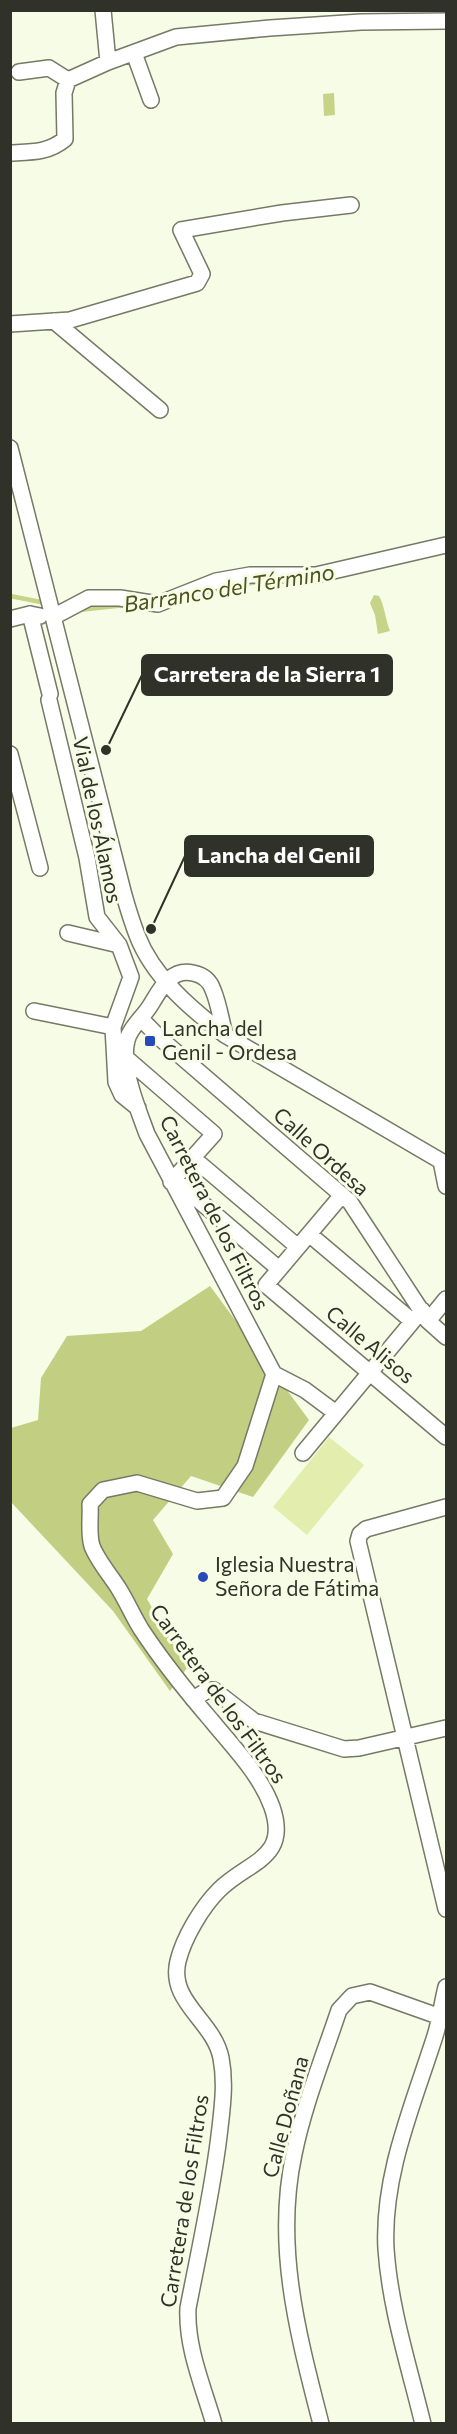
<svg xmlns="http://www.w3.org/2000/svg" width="457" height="2434" font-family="Commissioner,sans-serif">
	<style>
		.green { fill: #e3eeae }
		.forest { fill: #c2ce81 }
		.water { fill: #c7d487 }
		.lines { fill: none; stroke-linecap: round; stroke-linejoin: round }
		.stream { stroke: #c7d487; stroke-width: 4.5 }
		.minor-casing { stroke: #757965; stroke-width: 18 }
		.minor { stroke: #fff; stroke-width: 15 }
		.poi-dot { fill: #274ab9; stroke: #f7fce6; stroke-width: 2 }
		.labels { text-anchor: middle; stroke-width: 6; stroke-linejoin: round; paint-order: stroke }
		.street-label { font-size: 21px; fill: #303129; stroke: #f7fce6 }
		.poi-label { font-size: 21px; fill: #303129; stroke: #f7fce6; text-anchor: start }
		.water-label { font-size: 22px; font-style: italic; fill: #4b521a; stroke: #f7fce6 }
		.leader { fill: none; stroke: #303129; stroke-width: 2 }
		.callout-dot { fill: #303129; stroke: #f7fce6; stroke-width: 2 }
		.callout { fill: #303129; stroke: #303129; stroke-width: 2 }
		.callout-label { font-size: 22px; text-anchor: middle; font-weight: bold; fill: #fff }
	</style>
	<rect width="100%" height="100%" fill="#f7fce6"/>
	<path class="green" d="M 329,1437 L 364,1465 L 307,1535 L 273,1507 Z"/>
	<path class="forest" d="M 210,1286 L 309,1420 L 253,1497 L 191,1476 L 153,1520 L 173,1554 L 147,1599 L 187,1668 L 170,1691 L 113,1611 L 11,1502 L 11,1428 L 38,1420 L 41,1378 L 67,1336 L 141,1331 Z"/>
	<path class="water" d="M 334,93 L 335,115 L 324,116 L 323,94 Z
		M 374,595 L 379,596 C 384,604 386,621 390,631 L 378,634 L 375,615 L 370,603 Z"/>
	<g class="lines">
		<path class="stream" d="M 208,591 L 262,581
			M 10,596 L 46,603
			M 78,610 L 126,605"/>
		<g class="minor-casing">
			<path id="minor" d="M 103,10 L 108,62
				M 134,53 L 151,100
				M 19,72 L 49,68 L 68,80
				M 10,153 C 32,152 48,153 65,139 L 64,93 L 68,80 L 108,62 L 176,37 L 270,28 L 361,22 L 446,21
				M 54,321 L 160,410
				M 10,324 L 70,320 L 197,283 L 202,274 L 181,230 L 282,213 L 351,205
				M 10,448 L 124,895 C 128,909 132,922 137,935 C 153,977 191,1009 225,1035 L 446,1164
				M 30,614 L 50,694
				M 53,617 L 89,598 L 120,598 L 158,604 L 216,581 L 250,575 L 316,575 L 446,545
				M 10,619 L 30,614 L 40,616
				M 49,700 L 87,858 L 97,917 L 119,945 L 131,977 L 113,1027 L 116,1082 L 122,1095 L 138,1108
				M 10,754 L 40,868
				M 68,933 L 119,945
				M 34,1011 L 113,1027
				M 141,1019 L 162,1040 L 350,1202 L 428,1321 L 446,1337
				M 125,1057 L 214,1134 L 171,1182
				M 193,1158 L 298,1247
				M 441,1161 L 446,1186
				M 175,1180 L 279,1269
				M 342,1195 L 266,1285 L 446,1437
				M 309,1234 L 412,1321
				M 428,1321 L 446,1299
				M 274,1374 L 305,1390 L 336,1413
				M 303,1453 L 422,1310
				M 446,1507 L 366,1529 L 360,1534 L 358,1541 L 446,1909
				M 193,1699 L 208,1690 L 214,1690 L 254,1721 L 344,1749 L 359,1748 L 446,1728
				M 214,2424 C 203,2386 186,2347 188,2308 C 199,2251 212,2194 219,2136 C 222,2110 226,2084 221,2058 C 214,2021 168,2002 178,1961 C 184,1937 202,1907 219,1890 C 248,1861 290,1859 272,1807 C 260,1774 233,1747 211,1720 C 187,1692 162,1661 141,1629 C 133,1616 127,1602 119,1589 C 111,1576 97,1560 92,1546 C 88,1534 91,1517 90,1504 L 103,1490 L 137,1483 L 197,1501 L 223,1498 L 245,1466 L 274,1374 L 147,1134 C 138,1109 120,1067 127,1040 C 130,1028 143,1017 150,1006 C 160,990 170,968 193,973 C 203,975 210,981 213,990 C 219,1004 221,1020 225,1035
				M 321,2424 C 298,2334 274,2246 294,2154 C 304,2105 323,2058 339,2010 L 352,1996 L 370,1992 L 446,2019
				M 423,2424 C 409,2366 390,2308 386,2249 C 382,2176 413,2105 435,2036 C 440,2020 442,2003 446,1987"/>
		</g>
		<use href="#minor" class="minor"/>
	</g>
	<g class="poi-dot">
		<rect x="144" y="1035" width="12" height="12" rx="3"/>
		<circle cx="203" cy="1577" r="6"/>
	</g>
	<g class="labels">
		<g class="street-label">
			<text transform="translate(97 820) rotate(78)" y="7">Vial de los Álamos</text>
			<text transform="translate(321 1152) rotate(42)" y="7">Calle Ordesa</text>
			<text transform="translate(214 1213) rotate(63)" y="7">Carretera de los Filtros</text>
			<text transform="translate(370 1345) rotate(40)" y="7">Calle Alisos</text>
			<text transform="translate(218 1694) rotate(54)" y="7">Carretera de los Filtros</text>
			<text transform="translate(286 2117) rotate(-75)" y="7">Calle Doñana</text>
			<text transform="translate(185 2201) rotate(-81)" y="7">Carretera de los Filtros</text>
		</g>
		<g class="poi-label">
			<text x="162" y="1036">Lancha del<tspan x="162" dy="24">Genil - Ordesa</tspan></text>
			<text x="215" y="1572">Iglesia Nuestra<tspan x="215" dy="24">Señora de Fátima</tspan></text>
		</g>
		<g class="water-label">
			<text transform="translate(229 588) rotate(-9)" y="8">Barranco del Término</text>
		</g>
	</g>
	<path class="leader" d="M106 750L142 675M151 929L185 856"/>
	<g class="callout-dot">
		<circle cx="106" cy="750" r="6"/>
		<circle cx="151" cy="929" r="6"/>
	</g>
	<g class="callout">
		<rect x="142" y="655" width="250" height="40" rx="6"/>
		<rect x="185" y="836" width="188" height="40" rx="6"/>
	</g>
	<g class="callout-label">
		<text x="267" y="682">Carretera de la Sierra 1</text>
		<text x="279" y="863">Lancha del Genil</text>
	</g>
	<rect width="457" height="2434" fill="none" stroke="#303129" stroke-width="24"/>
</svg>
